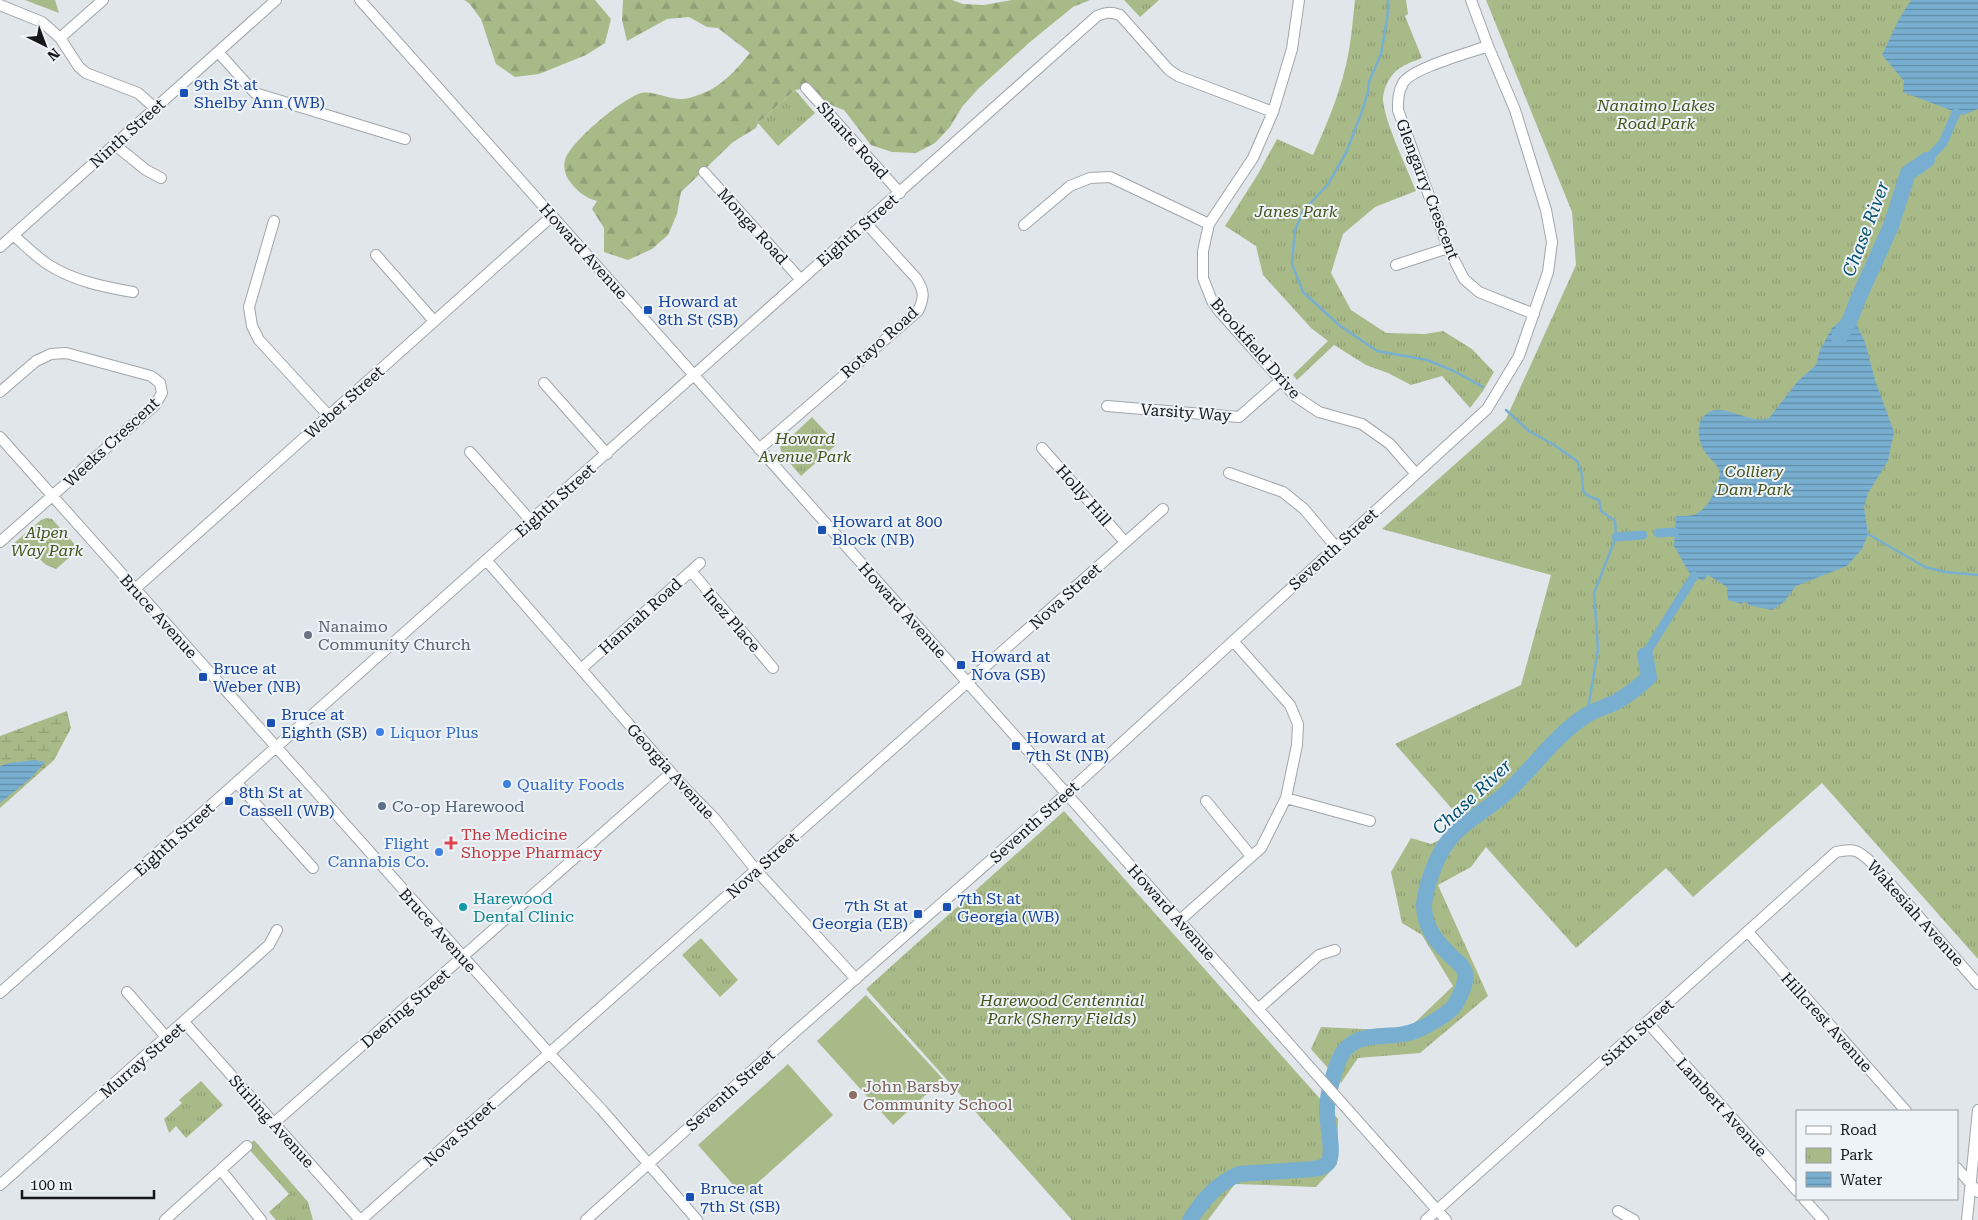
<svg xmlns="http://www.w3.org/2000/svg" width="1978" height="1220" font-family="'Roboto Serif',serif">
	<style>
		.grass { fill: #a9ba89 }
		.forest { fill: url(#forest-firs) }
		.wetland { fill: url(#wetland-marsh) }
		.park { fill: url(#park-tufts) }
		.water { fill: url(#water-rules) }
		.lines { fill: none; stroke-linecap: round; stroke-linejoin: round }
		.stream { stroke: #78afd0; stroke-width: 2.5 }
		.canal { stroke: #78afd0; stroke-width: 9 }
		.river { stroke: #78afd0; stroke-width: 16 }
		.minor-casing { stroke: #a0a5aa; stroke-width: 12 }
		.minor { stroke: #fff; stroke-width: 10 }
		.transit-dot { fill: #1a4fb4; stroke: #eef3f8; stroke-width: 2 }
		.worship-dot { fill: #6b7280; stroke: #eef3f8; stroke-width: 2 }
		.shop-dot { fill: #3f7fe0; stroke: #eef3f8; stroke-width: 2 }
		.service-dot { fill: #5c6f8a; stroke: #eef3f8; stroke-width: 2 }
		.health-dot { fill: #e0444e; stroke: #eef3f8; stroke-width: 2 }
		.culture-dot { fill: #0f9aa8; stroke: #eef3f8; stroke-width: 2 }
		.education-dot { fill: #8d6e63; stroke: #eef3f8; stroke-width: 2 }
		.labels { text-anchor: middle; stroke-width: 4; stroke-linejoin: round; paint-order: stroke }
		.transit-label { font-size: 16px; fill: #164399; stroke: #eef3f8; text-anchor: start }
		.park-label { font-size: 16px; font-style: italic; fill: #435319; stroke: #eef3f8 }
		.street-label { font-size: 16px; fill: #151719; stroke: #eef3f8 }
		.worship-label { font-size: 16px; fill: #5b616d; stroke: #eef3f8; text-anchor: start }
		.shop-label { font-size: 16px; fill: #366cbe; stroke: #eef3f8; text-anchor: start }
		.service-label { font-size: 16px; fill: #4e5e75; stroke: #eef3f8; text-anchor: start }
		.health-label { font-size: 16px; fill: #be3a42; stroke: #eef3f8; text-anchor: start }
		.culture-label { font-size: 16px; fill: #0d838f; stroke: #eef3f8; text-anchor: start }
		.education-label { font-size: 16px; fill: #785e54; stroke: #eef3f8; text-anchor: start }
		.water-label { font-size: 18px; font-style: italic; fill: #034d6e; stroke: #eef3f8 }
	</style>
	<defs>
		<pattern id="forest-firs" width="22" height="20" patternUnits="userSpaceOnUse" patternTransform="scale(1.25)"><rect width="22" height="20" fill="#a9ba89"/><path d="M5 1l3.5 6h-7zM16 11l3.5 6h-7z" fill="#919f76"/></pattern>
		<pattern id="wetland-marsh" width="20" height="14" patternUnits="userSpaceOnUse" patternTransform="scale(1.25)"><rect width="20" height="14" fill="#a9ba89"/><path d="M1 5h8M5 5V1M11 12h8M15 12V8" fill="none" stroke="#919f76"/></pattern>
		<pattern id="park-tufts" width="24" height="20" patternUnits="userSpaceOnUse" patternTransform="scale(1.25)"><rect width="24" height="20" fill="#a9ba89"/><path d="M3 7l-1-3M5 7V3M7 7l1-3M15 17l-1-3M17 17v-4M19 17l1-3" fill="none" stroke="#919f76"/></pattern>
		<pattern id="water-rules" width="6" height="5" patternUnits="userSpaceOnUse" patternTransform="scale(1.25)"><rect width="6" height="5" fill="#78afd0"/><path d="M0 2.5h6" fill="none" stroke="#618da8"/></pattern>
	</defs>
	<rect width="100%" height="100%" fill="#e1e6eb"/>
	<path class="grass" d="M 866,995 L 943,1079 L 893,1125 L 817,1041 Z
		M 788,1064 L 833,1115 L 743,1196 L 698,1145 Z"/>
	<path class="forest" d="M 464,0 L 595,0 L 611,19 L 605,43 L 586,55 L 539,74 L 515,77 L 496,64 L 481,19 L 469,3 Z
		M 623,0 L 952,0 L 963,4 L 984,5 L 1012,0 L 1090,0 L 1073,7 L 1030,42 L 978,89 L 962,107 L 950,127 L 935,143 L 916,153 L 892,152 L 871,145 L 844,110 L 823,102 L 807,88 L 795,90 L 758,123 L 756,128 L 733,142 L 681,192 L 677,214 L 668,235 L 652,249 L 628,260 L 604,252 L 604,228 L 592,209 L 597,201 C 584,198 575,189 568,179 C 565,174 563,165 565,160 C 571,141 622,99 641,93 C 651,90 671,100 682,99 C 688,99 695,96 701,94 C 721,87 737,69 750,53 L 718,28 L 707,27 L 689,17 L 667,19 L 627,41 L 622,20 Z"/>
	<path class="wetland" d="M 67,711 L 71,728 L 54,760 L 0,808 L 0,736 Z"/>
	<path class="park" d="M 25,0 L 55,0 L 59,13 Z
		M 1124,0 L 1159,0 L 1140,17 Z
		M 1355,0 L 1406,0 L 1408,14 L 1405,16 L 1422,58 C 1412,62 1402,65 1395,72 C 1388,79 1383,90 1383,100 C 1385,123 1407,168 1416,191 L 1375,207 L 1343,234 L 1331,273 L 1351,310 L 1386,333 L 1425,334 L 1443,331 L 1472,349 L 1494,372 L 1483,391 L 1470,408 L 1442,376 L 1411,385 L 1388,373 L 1366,365 L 1334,345 L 1297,380 L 1293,375 L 1328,341 L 1311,328 L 1263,275 L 1256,246 L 1225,226 L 1258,174 L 1277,139 L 1313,155 C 1328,122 1343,86 1349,50 C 1352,33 1353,17 1355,0 Z
		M 1486,0 L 1978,0 L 1978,959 L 1822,783 L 1693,897 L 1666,868 L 1576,948 L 1486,847 L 1471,867 L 1438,885 L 1488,996 L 1420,1053 L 1358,1058 L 1341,1083 L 1311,1049 L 1321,1027 L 1406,1031 L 1453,986 L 1422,935 L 1402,923 L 1391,872 L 1411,838 L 1431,844 L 1468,827 L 1395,744 L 1521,685 L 1551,575 L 1382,529 L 1506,419 L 1576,265 L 1572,212 Z
		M 795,90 L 815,113 L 778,146 L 758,123 Z
		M 812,417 L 837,444 L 801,476 L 782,454 L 780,447 Z
		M 46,518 L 52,519 L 79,549 L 56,569 L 46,565 L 32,552 L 22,551 L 13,544 L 41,520 Z
		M 1064,811 L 1338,1119 L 1337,1164 L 1316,1187 L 1235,1184 L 1208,1220 L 1072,1220 L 866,989 Z
		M 701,938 L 738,980 L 720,997 L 682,955 Z
		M 201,1081 L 223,1105 L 186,1138 L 176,1126 L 169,1133 L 164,1119 L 182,1103 L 179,1100 Z
		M 254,1140 L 308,1202 L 313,1220 L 276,1220 L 269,1212 L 289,1194 L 247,1147 Z"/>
	<path class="water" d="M 1911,0 L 1978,0 L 1978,109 L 1963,115 L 1903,92 L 1904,81 L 1882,55 L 1899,19 Z
		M 1850,320 L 1857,325 L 1865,342 L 1875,380 L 1894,432 L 1888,461 L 1868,493 L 1864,507 L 1868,534 L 1862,549 L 1847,566 L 1796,586 L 1784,602 L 1772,610 L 1748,605 L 1748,603 L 1743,602 L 1742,604 L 1728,600 L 1727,587 L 1708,575 L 1703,581 L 1690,574 L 1674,546 L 1676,516 C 1683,516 1693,517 1699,512 C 1711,505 1717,486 1720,474 C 1718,464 1713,462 1707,455 C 1699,445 1694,425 1705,415 C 1721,399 1748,426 1769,418 L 1798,381 L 1816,365 L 1820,350 L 1832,328 L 1839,322 Z
		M 35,760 L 45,762 L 31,778 L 0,803 L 0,766 L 9,763 Z"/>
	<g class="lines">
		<path class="stream" d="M 1388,0 L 1388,13 L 1381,54 L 1369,82 L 1368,92 L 1361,114 L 1346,153 L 1328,184 L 1304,210 L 1295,230 L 1292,264 L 1303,292 L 1339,325 L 1377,351 L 1427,360 L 1454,371 L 1483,387
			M 1506,410 L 1529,431 L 1554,445 L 1577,461 L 1582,474 L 1583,491 L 1588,496 L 1599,500 L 1601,511 L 1615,521 L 1616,537 L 1594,593 L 1598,649 L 1587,715
			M 1868,534 L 1925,567 L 1945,572 L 1978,575"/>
		<path class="canal" d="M 1927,160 L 1943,143 L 1956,113
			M 1658,533 L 1675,532
			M 1616,537 L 1643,535
			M 1645,655 L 1694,576"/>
		<path class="river" d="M 1839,338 L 1850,320 L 1858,299 L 1891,226 L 1908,173 L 1927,160
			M 1190,1220 C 1203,1200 1216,1184 1239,1174 L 1313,1169 C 1319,1168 1326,1167 1329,1161 C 1334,1150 1327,1124 1327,1112 C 1326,1099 1336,1061 1344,1051 C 1359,1032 1383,1038 1404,1034 C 1416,1032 1427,1026 1438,1019 C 1444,1015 1451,1011 1455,1005 C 1460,996 1467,983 1465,973 C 1463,966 1458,962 1453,958 C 1438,943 1425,930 1424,907 C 1424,890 1436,858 1446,844 C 1461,823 1485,811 1504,795 C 1533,769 1552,738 1585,716 C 1594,710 1606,707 1616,702 C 1628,695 1639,687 1649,677 L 1645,655"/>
		<g class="minor-casing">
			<path id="minor" d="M 360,0 L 1446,1220
				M 1299,0 L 1292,49 L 1273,112 L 1253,158 L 1209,224 L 1203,251 L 1203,278 L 1212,301 L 1219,311 L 1295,396 L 1319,412 L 1362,424 L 1390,444 L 1416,474
				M 0,5 L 42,22 L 60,38 L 79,67 L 86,73 L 138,93 L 155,108
				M 60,38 L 103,0
				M 1488,46 C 1469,53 1412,68 1403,83 C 1398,92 1398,100 1398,110 L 1448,248 L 1464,279 L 1479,292 L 1534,314
				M 218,52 L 255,93 L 405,139
				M 806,88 L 900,193
				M 115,145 L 146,170 L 161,178
				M 704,172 L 801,280
				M 274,221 L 249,307 L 252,326 L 259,340 L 329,416
				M 1024,225 L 1070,186 L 1090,178 L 1110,177 L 1209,224
				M 13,235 C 25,245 36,257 49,265 C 74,281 104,287 133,292
				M 0,247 L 276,0
				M 376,255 L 434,321
				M 1396,265 L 1448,248
				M 544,383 L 607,454
				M 0,392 L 36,361 L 51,354 L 66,353 L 151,376 L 160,383 L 162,393 L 155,405 L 0,542
				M 1107,406 L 1239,417 L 1281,380
				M 0,437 L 549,1053 L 602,1110 L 697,1220
				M 1042,448 L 1125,542
				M 759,449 L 918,311 C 925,297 924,290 916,278 L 865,222
				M 470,452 L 531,521
				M 1229,473 L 1283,492 L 1304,509 L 1336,547
				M 487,561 L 681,784 L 715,819 L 756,870 L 856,979
				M 691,571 L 773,668
				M 135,589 L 552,216
				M 581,669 L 700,563
				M 237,783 L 313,868
				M 1286,798 L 1370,821
				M 1206,801 L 1251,856
				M 1179,921 L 1261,848 L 1286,798 L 1297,745 L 1298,724 L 1290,705 L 1233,641
				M 1748,932 L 1906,1111
				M 127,992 L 167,1038
				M 0,993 L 1097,16 C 1106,12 1111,12 1120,15 L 1169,70 L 1178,76 L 1273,112
				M 1258,1009 L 1319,955 L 1335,950
				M 184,1022 L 360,1220
				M 1648,1023 L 1797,1191
				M 274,1123 L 671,773
				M 1957,1168 L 1978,1192
				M 221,1170 L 261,1220
				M 0,1185 L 269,945 L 277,930
				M 1804,1199 L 1823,1220
				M 1618,1211 L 1634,1220
				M 165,1220 L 247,1146
				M 361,1220 L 1163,509
				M 586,1220 L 787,1039 L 1066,794 L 1487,409 L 1519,356 L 1548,272 L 1552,242 L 1546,210 L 1515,110 L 1488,46 L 1471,0
				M 1426,1220 L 1836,852 C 1855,848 1858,850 1872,863 L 1978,984
				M 1967,1220 L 1978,1110"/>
		</g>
		<use href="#minor" class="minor"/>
	</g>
	<g class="transit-dot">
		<rect x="179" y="88" width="10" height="10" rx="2.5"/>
		<rect x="643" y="305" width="10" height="10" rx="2.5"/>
		<rect x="817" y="525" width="10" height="10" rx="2.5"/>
		<rect x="956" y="660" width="10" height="10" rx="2.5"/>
		<rect x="198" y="672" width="10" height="10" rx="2.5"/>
		<rect x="266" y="718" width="10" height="10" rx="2.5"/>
		<rect x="1011" y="741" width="10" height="10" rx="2.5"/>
		<rect x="224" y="796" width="10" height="10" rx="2.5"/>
		<rect x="942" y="902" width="10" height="10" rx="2.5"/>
		<rect x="913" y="909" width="10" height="10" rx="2.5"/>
		<rect x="685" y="1192" width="10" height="10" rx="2.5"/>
	</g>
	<circle class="worship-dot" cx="308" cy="635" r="5"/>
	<g class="shop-dot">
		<circle cx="380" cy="732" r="5"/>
		<circle cx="507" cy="784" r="5"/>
		<circle cx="439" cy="852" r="5"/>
	</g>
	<circle class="service-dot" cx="382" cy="806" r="5"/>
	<path class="health-dot" d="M448.5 835.5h5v5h5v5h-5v5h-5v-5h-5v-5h5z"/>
	<circle class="culture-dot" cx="463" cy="907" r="5"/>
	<circle class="education-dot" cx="853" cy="1095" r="5"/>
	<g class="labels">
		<g class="transit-label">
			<text x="194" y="90">9th St at<tspan x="194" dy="18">Shelby Ann (WB)</tspan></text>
			<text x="658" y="307">Howard at<tspan x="658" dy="18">8th St (SB)</tspan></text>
			<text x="832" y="527">Howard at 800<tspan x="832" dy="18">Block (NB)</tspan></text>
			<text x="971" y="662">Howard at<tspan x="971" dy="18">Nova (SB)</tspan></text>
			<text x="213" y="674">Bruce at<tspan x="213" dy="18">Weber (NB)</tspan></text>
			<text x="281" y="720">Bruce at<tspan x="281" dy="18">Eighth (SB)</tspan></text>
			<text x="1026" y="743">Howard at<tspan x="1026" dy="18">7th St (NB)</tspan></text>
			<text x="239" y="798">8th St at<tspan x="239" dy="18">Cassell (WB)</tspan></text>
			<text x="957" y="904">7th St at<tspan x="957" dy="18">Georgia (WB)</tspan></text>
			<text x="908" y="911" text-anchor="end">7th St at<tspan x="908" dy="18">Georgia (EB)</tspan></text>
			<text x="700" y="1194">Bruce at<tspan x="700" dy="18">7th St (SB)</tspan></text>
		</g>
		<g class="park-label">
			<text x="1656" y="111">Nanaimo Lakes<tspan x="1656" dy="18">Road Park</tspan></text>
			<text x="1296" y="217">Janes Park</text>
			<text x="805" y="444">Howard<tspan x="805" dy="18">Avenue Park</tspan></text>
			<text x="1754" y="477">Colliery<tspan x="1754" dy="18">Dam Park</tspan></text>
			<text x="47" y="538">Alpen<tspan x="47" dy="18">Way Park</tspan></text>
			<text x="1062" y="1006">Harewood Centennial<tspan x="1062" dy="18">Park (Sherry Fields)</tspan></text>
		</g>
		<g class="street-label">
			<text transform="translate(127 133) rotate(-42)" y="6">Ninth Street</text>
			<text transform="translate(853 140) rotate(48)" y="6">Shante Road</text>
			<text transform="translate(1428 189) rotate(69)" y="6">Glengarry Crescent</text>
			<text transform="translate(753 226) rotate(48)" y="6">Monga Road</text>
			<text transform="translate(857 230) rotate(-41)" y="6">Eighth Street</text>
			<text transform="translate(584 251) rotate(48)" y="6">Howard Avenue</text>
			<text transform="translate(879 342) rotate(-42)" y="6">Rotayo Road</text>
			<text transform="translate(1256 348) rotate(49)" y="6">Brookfield Drive</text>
			<text transform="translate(344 402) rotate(-42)" y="6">Weber Street</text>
			<text transform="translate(1186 412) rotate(4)" y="6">Varsity Way</text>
			<text transform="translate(111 442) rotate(-43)" y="6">Weeks Crescent</text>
			<text transform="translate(1084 495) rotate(49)" y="6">Holly Hill</text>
			<text transform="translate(555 500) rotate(-42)" y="6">Eighth Street</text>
			<text transform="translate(1333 549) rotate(-42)" y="6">Seventh Street</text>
			<text transform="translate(1065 596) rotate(-42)" y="6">Nova Street</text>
			<text transform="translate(903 610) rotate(48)" y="6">Howard Avenue</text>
			<text transform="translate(159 616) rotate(48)" y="6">Bruce Avenue</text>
			<text transform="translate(640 616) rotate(-42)" y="6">Hannah Road</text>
			<text transform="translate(732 620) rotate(49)" y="6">Inez Place</text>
			<text transform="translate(671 771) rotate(48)" y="6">Georgia Avenue</text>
			<text transform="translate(1034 822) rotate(-42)" y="6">Seventh Street</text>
			<text transform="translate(174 839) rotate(-42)" y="6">Eighth Street</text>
			<text transform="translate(762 865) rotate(-42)" y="6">Nova Street</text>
			<text transform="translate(1172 912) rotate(48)" y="6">Howard Avenue</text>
			<text transform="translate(1916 913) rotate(48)" y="6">Wakesiah Avenue</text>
			<text transform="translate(438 930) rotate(48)" y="6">Bruce Avenue</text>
			<text transform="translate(405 1008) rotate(-41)" y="6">Deering Street</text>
			<text transform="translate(1827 1022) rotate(48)" y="6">Hillcrest Avenue</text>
			<text transform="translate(1637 1032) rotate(-42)" y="6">Sixth Street</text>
			<text transform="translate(142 1060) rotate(-41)" y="6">Murray Street</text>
			<text transform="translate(730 1090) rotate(-42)" y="6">Seventh Street</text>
			<text transform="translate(1722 1107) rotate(48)" y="6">Lambert Avenue</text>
			<text transform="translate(272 1121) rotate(48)" y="6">Stirling Avenue</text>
			<text transform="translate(459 1133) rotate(-42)" y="6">Nova Street</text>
		</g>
		<g class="worship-label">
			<text x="318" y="632">Nanaimo<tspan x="318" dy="18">Community Church</tspan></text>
		</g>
		<g class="shop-label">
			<text x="390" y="738">Liquor Plus</text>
			<text x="517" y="790">Quality Foods</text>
			<text x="429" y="849" text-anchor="end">Flight<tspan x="429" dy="18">Cannabis Co.</tspan></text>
		</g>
		<g class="service-label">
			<text x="392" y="812">Co-op Harewood</text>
		</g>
		<g class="health-label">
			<text x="461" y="840">The Medicine<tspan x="461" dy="18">Shoppe Pharmacy</tspan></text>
		</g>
		<g class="culture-label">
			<text x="473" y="904">Harewood<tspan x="473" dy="18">Dental Clinic</tspan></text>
		</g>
		<g class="education-label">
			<text x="863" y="1092">John Barsby<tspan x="863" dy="18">Community School</tspan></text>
		</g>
		<g class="water-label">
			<text transform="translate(1866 229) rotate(-69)" y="6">Chase River</text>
			<text transform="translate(1472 797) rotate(-43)" y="6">Chase River</text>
		</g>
	</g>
	<rect x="1796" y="1110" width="162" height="90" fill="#eef3f8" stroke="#979b9f"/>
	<rect x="1806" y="1126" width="25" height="8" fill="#ffffff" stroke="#979b9f"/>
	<text x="1840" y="1135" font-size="15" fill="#151719">Road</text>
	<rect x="1806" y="1148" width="25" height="15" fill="url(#park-tufts)" stroke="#979b9f"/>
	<text x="1840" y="1160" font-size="15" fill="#151719">Park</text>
	<rect x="1806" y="1172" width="25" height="15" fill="url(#water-rules)" stroke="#979b9f"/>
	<text x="1840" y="1185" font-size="15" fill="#151719">Water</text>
	<g transform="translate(45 45) rotate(138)" stroke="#eef3f8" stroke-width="4" paint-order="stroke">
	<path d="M0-4L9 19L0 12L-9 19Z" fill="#151719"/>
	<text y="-8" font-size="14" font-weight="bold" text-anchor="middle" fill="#151719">N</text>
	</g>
	<path d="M22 1190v8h132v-8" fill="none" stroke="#151719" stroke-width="2.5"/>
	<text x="30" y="1190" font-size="15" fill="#151719" stroke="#eef3f8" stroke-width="4" paint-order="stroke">100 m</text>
</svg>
